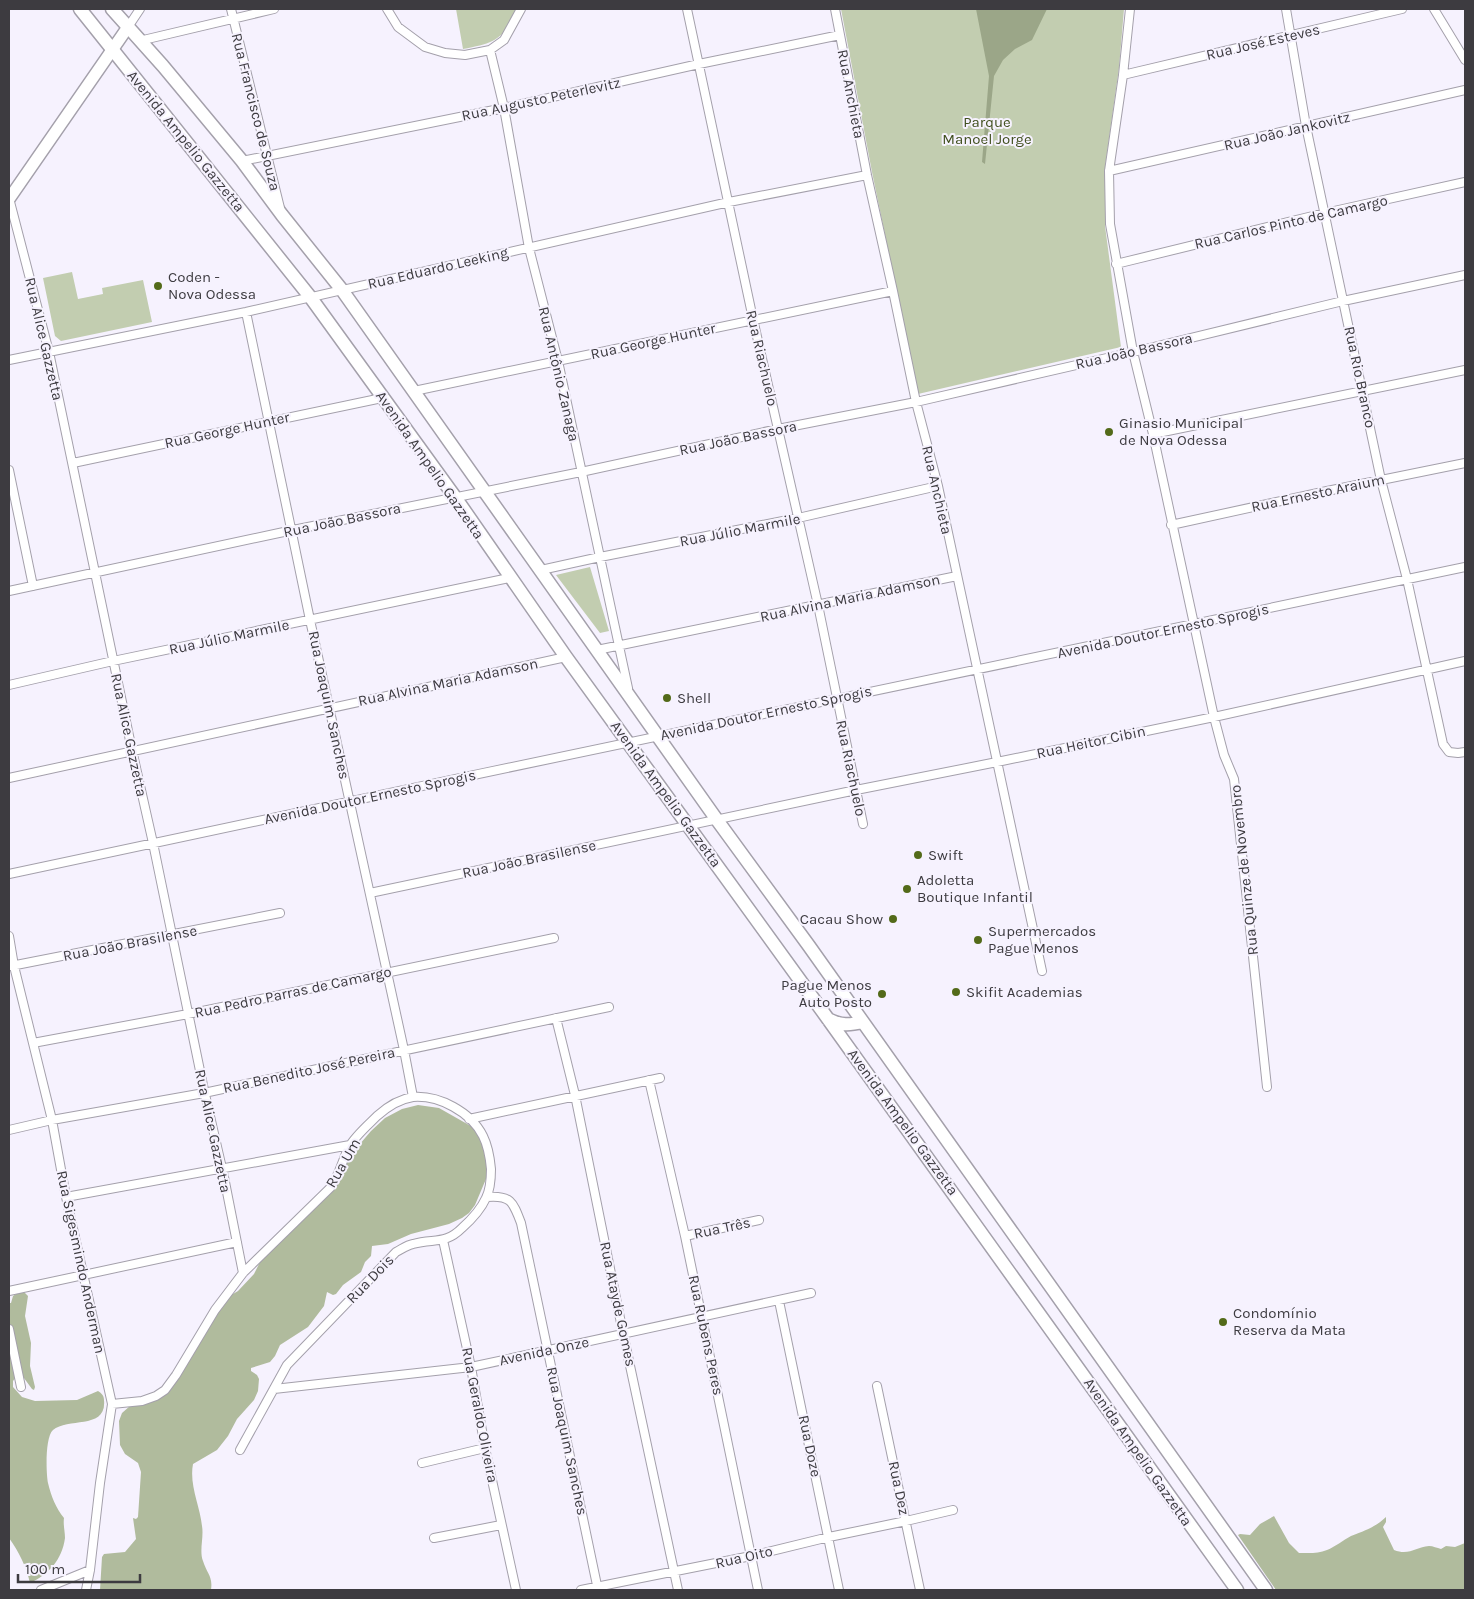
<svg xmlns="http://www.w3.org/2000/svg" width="1474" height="1599" font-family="Karla,sans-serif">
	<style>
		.green { fill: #c2cdb0 }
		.forest { fill: #b0bb9d }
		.water { fill: #9ba688 }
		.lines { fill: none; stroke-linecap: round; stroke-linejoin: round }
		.street-casing { stroke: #a4a0ab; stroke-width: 10 }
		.secondary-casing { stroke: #a4a0ab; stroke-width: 14 }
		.primary-casing { stroke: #a4a0ab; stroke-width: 15 }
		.street { stroke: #fff; stroke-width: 8 }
		.secondary { stroke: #fff; stroke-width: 11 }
		.primary { stroke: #fff; stroke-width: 12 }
		.poi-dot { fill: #536a19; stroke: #f6f2fe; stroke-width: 2 }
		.labels { text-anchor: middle; stroke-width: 4; stroke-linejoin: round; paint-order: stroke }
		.street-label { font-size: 15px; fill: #3d3b40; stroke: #f6f2fe }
		.park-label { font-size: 15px; fill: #404f1e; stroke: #f6f2fe }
		.poi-label { font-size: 15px; fill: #3d3b40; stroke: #f6f2fe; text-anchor: start }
	</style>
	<rect width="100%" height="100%" fill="#f6f2fe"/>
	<path class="green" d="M 456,9 L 516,9 C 504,40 494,43 463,49 Z
		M 841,9 L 1124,9 L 1119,68 L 1105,167 L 1105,226 L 1121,347 L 918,394 L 872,172 Z
		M 72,272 L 78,299 L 103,294 L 102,288 L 143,280 L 152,322 L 61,341 L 55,336 L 43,278 Z
		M 590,567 L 609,631 L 600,633 L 556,575 Z"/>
	<path class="forest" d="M 418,1105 L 439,1108 L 476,1129 L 483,1137 L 488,1162 L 486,1179 L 475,1205 L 469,1213 L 462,1218 L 449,1224 L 411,1234 L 388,1244 L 372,1246 L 371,1256 L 365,1262 L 361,1272 L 343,1285 L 336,1294 L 333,1295 L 327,1292 L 324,1306 L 308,1327 L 280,1345 L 275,1356 L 270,1362 L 251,1368 L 251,1371 L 257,1375 L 259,1379 L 258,1391 L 254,1400 L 237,1419 L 228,1436 L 217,1450 L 193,1464 C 189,1485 200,1506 202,1526 C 204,1537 199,1551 203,1561 C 207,1574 213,1576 211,1590 L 100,1590 L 102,1557 L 104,1554 L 125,1552 L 136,1539 L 133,1518 L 136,1519 L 138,1517 L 141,1472 L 138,1463 L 125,1454 L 120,1445 L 119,1421 L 122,1413 L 130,1406 L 166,1390 L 210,1321 L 220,1310 L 223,1300 L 238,1291 L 254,1274 L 269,1244 L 283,1235 L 318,1206 L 329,1192 L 348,1158 L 371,1131 L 385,1118 L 402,1109 Z
		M 19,1292 L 24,1292 L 28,1296 L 25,1316 L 31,1343 L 30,1366 L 35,1387 L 34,1390 L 32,1389 L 21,1374 L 19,1373 L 13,1381 L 13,1387 L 22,1397 L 35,1401 L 77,1400 L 98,1391 C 101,1393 104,1395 104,1400 C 107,1430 68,1417 53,1430 C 45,1437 46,1473 48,1483 C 51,1496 56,1508 64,1518 C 63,1525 65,1531 65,1538 C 62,1560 49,1574 30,1583 C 26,1566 19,1552 9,1538 L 9,1303 L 11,1303 L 13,1296 Z
		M 1274,1516 L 1289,1543 L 1299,1553 C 1308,1553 1318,1554 1327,1550 C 1335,1547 1343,1540 1351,1536 C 1366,1530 1374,1528 1386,1517 L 1386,1522 L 1383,1527 L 1394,1550 C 1409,1556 1416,1547 1429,1546 C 1433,1546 1437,1548 1441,1549 L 1446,1546 L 1455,1547 L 1465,1543 L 1465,1590 L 1276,1590 L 1238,1535 L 1240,1534 L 1250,1535 L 1260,1524 Z"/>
	<path class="water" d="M 976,9 L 1047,9 L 1032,40 L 1015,49 L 1003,60 L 994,76 L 985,164 L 982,162 L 989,76 Z"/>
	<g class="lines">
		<g class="street-casing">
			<path id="street" d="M 231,9 L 280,208
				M 387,9 L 398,27 L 425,47 L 445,53 L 465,55 L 490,50 L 504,40 L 521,9
				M 687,9 L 753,319 L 818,605 L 863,824
				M 835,9 L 867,175 L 893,291 L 916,402 L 938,486 L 1042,971
				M 1130,9 L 1123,75 L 1109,171 L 1110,224 L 1133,352 L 1153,434 L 1214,717 L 1224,755 L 1234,779 L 1267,1087
				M 1286,9 L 1306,126 L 1381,480 L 1407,579 L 1443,744 L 1449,752 L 1458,753 L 1465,752
				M 1434,9 L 1465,60
				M 128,27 L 140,9
				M 139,41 L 274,9
				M 490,50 L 504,108 L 529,248 L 558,361 L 628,688
				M 1123,75 L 1402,9
				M 242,161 L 504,108 L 699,64 L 840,35
				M 1109,171 L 1465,90
				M 9,198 L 49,352 L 132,750 L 153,843 L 204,1090 L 224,1177 L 243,1273
				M 1116,264 L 1325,213 L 1465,182
				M 246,312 L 310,620 L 404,1050 L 413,1097
				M 9,360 L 246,312 L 729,202 L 867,175
				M 414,391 L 893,291
				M 1153,434 L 1465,370
				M 73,463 L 382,398
				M 9,470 L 33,586
				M 1171,525 L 1327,491 L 1465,463
				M 541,570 L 600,557 L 798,518 L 938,486
				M 9,591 L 293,530 L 581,472 L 778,429 L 916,402 L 1133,352 L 1343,301 L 1465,275
				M 597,650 L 957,576
				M 9,685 L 113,661 L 509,578
				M 9,778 L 566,657
				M 9,874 C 494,770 980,668 1465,567
				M 370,893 L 856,790 L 997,762 L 1214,717 L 1465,661
				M 9,936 L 14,966 L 52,1120 L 66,1197 L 112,1404 L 100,1483 L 90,1570 L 86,1590
				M 11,966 L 280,913
				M 556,1018 L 575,1095 L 623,1333 L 678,1590
				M 33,1043 L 188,1014 L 554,938
				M 649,1080 L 685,1236 L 758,1590
				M 469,1119 L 660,1078
				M 9,1130 L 52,1120 L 204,1093 L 609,1007
				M 66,1197 L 350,1145
				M 487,1197 C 511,1195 513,1202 521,1223 L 598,1590
				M 685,1236 L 759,1220
				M 443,1240 L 471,1367 L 485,1448 L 516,1590
				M 9,1291 L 237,1242
				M 779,1301 L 839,1590
				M 9,1329 L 21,1387
				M 877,1386 L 920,1590
				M 274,1389 L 471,1367 L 811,1293
				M 112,1404 L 142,1401 L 156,1396 L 165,1390 L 176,1375 L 215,1310 L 243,1273 L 330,1188 C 339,1176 342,1161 349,1147 C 355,1136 368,1125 377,1116 C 387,1107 400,1099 413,1097 C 439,1095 471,1112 483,1136 C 488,1146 490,1158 491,1169 C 491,1178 490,1190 486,1198 C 481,1209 471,1220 462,1228 C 445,1245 434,1238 413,1244 C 407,1245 402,1249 396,1252 L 287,1365 L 240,1450
				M 422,1463 L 485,1448
				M 434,1538 L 501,1525
				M 41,1590 L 90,1570
				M 581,1590 L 751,1556 L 829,1537 L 906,1521 L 953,1510"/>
		</g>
		<g class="secondary-casing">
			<path id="secondary" d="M 9,199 L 128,27"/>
		</g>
		<g class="primary-casing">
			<path id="primary" d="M 80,9 L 311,298 L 455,497 L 566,657 L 828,1019 L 1237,1590
				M 112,9 L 163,66 L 242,161 L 282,215 L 342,290 L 717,820 L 809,946 L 1266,1590
				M 828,1019 C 841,1026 850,1025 863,1022"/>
		</g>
		<use href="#street" class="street"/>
		<use href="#secondary" class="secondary"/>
		<use href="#primary" class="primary"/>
	</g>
	<g class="poi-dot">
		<circle cx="158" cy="286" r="5"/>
		<circle cx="1109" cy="432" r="5"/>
		<circle cx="667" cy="698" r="5"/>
		<circle cx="918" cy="855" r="5"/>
		<circle cx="907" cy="889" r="5"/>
		<circle cx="893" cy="919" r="5"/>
		<circle cx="978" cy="940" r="5"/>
		<circle cx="956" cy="992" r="5"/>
		<circle cx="882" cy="994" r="5"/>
		<circle cx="1223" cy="1322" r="5"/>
	</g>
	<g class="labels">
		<g class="street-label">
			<text transform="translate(1263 42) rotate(-13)" y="5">Rua José Esteves</text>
			<text transform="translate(851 94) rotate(79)" y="5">Rua Anchieta</text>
			<text transform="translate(541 99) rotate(-12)" y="5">Rua Augusto Peterlevitz</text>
			<text transform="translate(256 112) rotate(76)" y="5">Rua Francisco de Souza</text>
			<text transform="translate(1287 131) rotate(-13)" y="5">Rua João Jankovitz</text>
			<text transform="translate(186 141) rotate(51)" y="5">Avenida Ampelio Gazzetta</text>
			<text transform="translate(1291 222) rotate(-13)" y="5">Rua Carlos Pinto de Camargo</text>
			<text transform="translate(438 268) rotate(-13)" y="5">Rua Eduardo Leeking</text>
			<text transform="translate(44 339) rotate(77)" y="5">Rua Alice Gazzetta</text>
			<text transform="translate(653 341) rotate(-12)" y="5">Rua George Hunter</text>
			<text transform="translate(1134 351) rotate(-13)" y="5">Rua João Bassora</text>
			<text transform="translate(762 358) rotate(77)" y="5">Rua Riachuelo</text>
			<text transform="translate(559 374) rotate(77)" y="5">Rua Antônio Zanaga</text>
			<text transform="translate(1360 377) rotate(78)" y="5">Rua Rio Branco</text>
			<text transform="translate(227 430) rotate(-12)" y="5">Rua George Hunter</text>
			<text transform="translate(738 438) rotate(-12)" y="5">Rua João Bassora</text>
			<text transform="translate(430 465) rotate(55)" y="5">Avenida Ampelio Gazzetta</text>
			<text transform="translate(937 490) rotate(77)" y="5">Rua Anchieta</text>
			<text transform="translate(1318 493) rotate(-12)" y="5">Rua Ernesto Araium</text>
			<text transform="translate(342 520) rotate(-12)" y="5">Rua João Bassora</text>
			<text transform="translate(740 530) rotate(-11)" y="5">Rua Júlio Marmile</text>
			<text transform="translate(850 598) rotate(-12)" y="5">Rua Alvina Maria Adamson</text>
			<text transform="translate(1163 631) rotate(-12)" y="5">Avenida Doutor Ernesto Sprogis</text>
			<text transform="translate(229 637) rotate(-12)" y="5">Rua Júlio Marmile</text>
			<text transform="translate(448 682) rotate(-12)" y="5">Rua Alvina Maria Adamson</text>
			<text transform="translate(329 705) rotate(78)" y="5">Rua Joaquim Sanches</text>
			<text transform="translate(766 713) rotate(-12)" y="5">Avenida Doutor Ernesto Sprogis</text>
			<text transform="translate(129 735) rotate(78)" y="5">Rua Alice Gazzetta</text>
			<text transform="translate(1091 742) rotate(-12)" y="5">Rua Heitor Cibin</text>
			<text transform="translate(851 768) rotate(78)" y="5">Rua Riachuelo</text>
			<text transform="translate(666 794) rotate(54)" y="5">Avenida Ampelio Gazzetta</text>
			<text transform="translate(370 797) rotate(-12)" y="5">Avenida Doutor Ernesto Sprogis</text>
			<text transform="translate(529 859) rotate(-12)" y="5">Rua João Brasilense</text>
			<text transform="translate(1244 870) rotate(-96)" y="5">Rua Quinze de Novembro</text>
			<text transform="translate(130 943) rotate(-11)" y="5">Rua João Brasilense</text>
			<text transform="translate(293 992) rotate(-12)" y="5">Rua Pedro Parras de Camargo</text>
			<text transform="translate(309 1070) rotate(-12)" y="5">Rua Benedito José Pereira</text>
			<text transform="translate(903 1122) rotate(54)" y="5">Avenida Ampelio Gazzetta</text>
			<text transform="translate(213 1131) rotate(78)" y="5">Rua Alice Gazzetta</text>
			<text transform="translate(343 1163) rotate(-60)" y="5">Rua Um</text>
			<text transform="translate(722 1228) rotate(-12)" y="5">Rua Três</text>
			<text transform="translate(81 1262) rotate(78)" y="5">Rua Sigesmindo Anderman</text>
			<text transform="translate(370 1279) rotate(-46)" y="5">Rua Dois</text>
			<text transform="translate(618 1304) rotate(78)" y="5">Rua Atayde Gomes</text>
			<text transform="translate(706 1335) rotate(78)" y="5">Rua Rubens Peres</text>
			<text transform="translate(544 1351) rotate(-12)" y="5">Avenida Onze</text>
			<text transform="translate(480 1415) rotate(79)" y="5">Rua Geraldo Oliveira</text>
			<text transform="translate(567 1441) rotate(78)" y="5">Rua Joaquim Sanches</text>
			<text transform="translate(810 1446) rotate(78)" y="5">Rua Doze</text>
			<text transform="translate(1138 1452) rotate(55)" y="5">Avenida Ampelio Gazzetta</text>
			<text transform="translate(899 1488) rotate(78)" y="5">Rua Dez</text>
			<text transform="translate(744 1557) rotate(-13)" y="5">Rua Oito</text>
		</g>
		<g class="park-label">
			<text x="987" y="127">Parque<tspan x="987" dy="17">Manoel Jorge</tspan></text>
		</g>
		<g class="poi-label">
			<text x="168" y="282">Coden -<tspan x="168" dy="17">Nova Odessa</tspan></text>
			<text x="1119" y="428">Ginasio Municipal<tspan x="1119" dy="17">de Nova Odessa</tspan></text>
			<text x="677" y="703">Shell</text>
			<text x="928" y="860">Swift</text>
			<text x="917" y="885">Adoletta<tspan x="917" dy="17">Boutique Infantil</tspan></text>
			<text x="883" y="924" text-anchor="end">Cacau Show</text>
			<text x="988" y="936">Supermercados<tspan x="988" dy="17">Pague Menos</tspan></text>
			<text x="872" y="990" text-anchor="end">Pague Menos<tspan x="872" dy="17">Auto Posto</tspan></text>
			<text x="966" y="997">Skifit Academias</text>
			<text x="1233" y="1318">Condomínio<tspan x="1233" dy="17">Reserva da Mata</tspan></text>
		</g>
	</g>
	<rect width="1474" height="1599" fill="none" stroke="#3d3b40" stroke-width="20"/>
	<path d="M18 1574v8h122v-8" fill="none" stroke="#3d3b40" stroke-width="2.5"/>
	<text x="25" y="1574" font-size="15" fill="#3d3b40" stroke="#f6f2fe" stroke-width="4" paint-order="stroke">100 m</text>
</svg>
